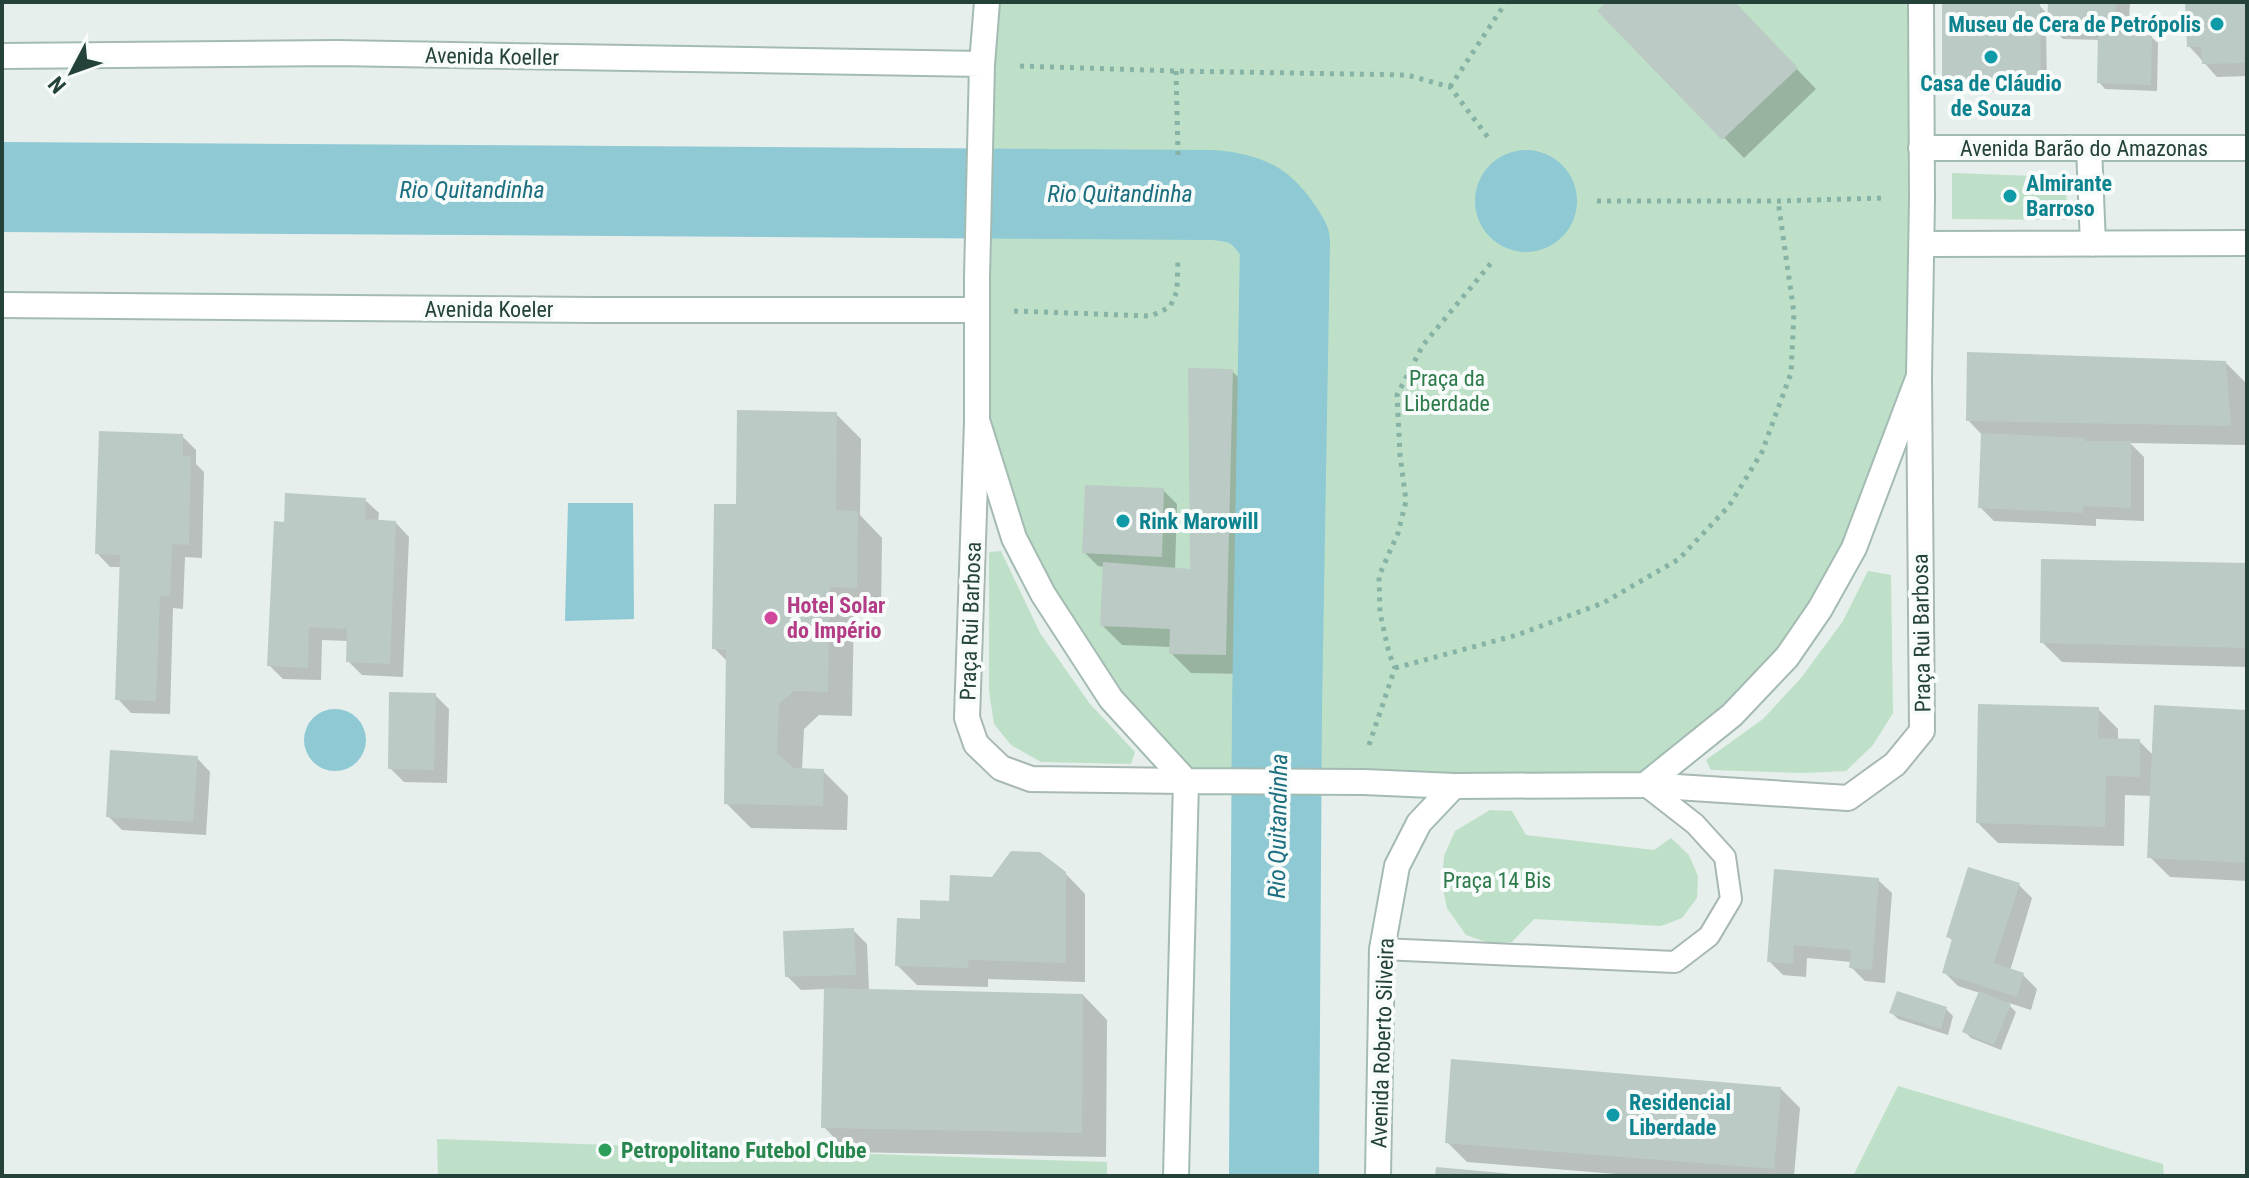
<svg xmlns="http://www.w3.org/2000/svg" width="2249" height="1178" font-family="'Roboto Condensed',sans-serif">
	<style>
		.green { fill: #bfe0c8 }
		.water { fill: #8ec9d4 }
		.shadow { fill: #0003 }
		.lines { fill: none; stroke-linecap: round; stroke-linejoin: round }
		.river { stroke: #8ec9d4; stroke-width: 90 }
		.building { fill: #bbcac4 }
		.lane-casing { stroke: #a8b8b2; stroke-width: 24 }
		.street-casing { stroke: #a8b8b2; stroke-width: 28 }
		.secondary-casing { stroke: #a4bbb3; stroke-width: 28 }
		.path { stroke: #86b3a5; stroke-width: 5; stroke-dasharray: 4 6; stroke-linecap: butt }
		.lane { stroke: #fff; stroke-width: 20 }
		.street { stroke: #fff; stroke-width: 24 }
		.secondary { stroke: #fff; stroke-width: 24 }
		.culture-dot { fill: #0f9aa8; stroke: #f7fbf9; stroke-width: 3 }
		.hotel-dot { fill: #d1479c; stroke: #f7fbf9; stroke-width: 3 }
		.leisure-dot { fill: #2e9e5b; stroke: #f7fbf9; stroke-width: 3 }
		.labels { text-anchor: middle; stroke-width: 8; stroke-linejoin: round; paint-order: stroke }
		.culture-label { font-size: 22px; font-weight: bold; fill: #0d838f; stroke: #f7fbf9; text-anchor: start }
		.street-label { font-size: 22px; fill: #24423a; stroke: #f7fbf9 }
		.park-label { font-size: 22px; fill: #2d7a4b; stroke: #f7fbf9 }
		.hotel-label { font-size: 22px; font-weight: bold; fill: #b23c85; stroke: #f7fbf9; text-anchor: start }
		.leisure-label { font-size: 22px; font-weight: bold; fill: #27864d; stroke: #f7fbf9; text-anchor: start }
		.water-label { font-size: 24px; font-style: italic; fill: #1c6f80; stroke: #f7fbf9 }
	</style>
	<rect width="100%" height="100%" fill="#e6efeb"/>
	<path class="green" d="M 994,2 L 1910,2 L 1909,378 L 1849,545 L 1782,652 L 1725,713 L 1639,776 L 1188,773 L 1121,702 L 1021,537 L 984,418 Z
		M 1952,173 L 2066,177 L 2067,220 L 1952,219 Z
		M 1001,551 L 1040,633 L 1090,704 L 1135,752 L 1131,764 L 1041,762 L 1011,745 L 994,724 L 989,691 L 989,552 Z
		M 1868,571 L 1891,575 L 1893,713 L 1873,745 L 1846,771 L 1805,773 L 1711,770 L 1706,760 L 1763,719 L 1801,678 L 1843,621 Z
		M 1490,810 L 1512,811 L 1526,835 L 1654,850 L 1671,838 L 1689,855 L 1698,876 L 1697,898 L 1682,918 L 1661,926 L 1534,919 L 1512,942 L 1492,944 L 1466,935 L 1447,908 L 1442,885 L 1444,856 L 1455,831 Z
		M 1898,1086 L 2163,1164 L 2164,1176 L 1853,1176 Z
		M 437,1139 L 1107,1162 L 1107,1176 L 438,1176 Z"/>
	<path class="water" d="M1475 201a51 51 0 1 1 102 0a51 51 0 1 1-102 0Z
		M 568,503 L 633,503 L 634,619 L 565,621 Z
		M304 740a31 31 0 1 1 62 0a31 31 0 1 1-62 0Z"/>
	<path class="shadow" d="M 1609,2 L 1733,2 L 1816,89 L 1744,158 L 1600,11 Z
		M 1944,2 L 2040,6 L 2049,16 L 2050,2 L 2130,2 L 2128,36 L 2151,37 L 2158,43 L 2157,91 L 2105,89 L 2099,82 L 2100,40 L 2063,39 L 2046,22 L 2047,94 L 1951,90 L 1944,84 Z
		M 2187,2 L 2247,2 L 2247,76 L 2217,77 L 2189,46 Z
		M 2226,363 L 2246,383 L 2247,445 L 2130,443 L 2144,457 L 2144,521 L 2096,519 L 2096,526 L 1994,521 L 1980,507 L 1983,436 L 1968,420 Z
		M 1232,371 L 1252,391 L 1245,674 L 1191,673 L 1171,653 L 1171,647 L 1122,645 L 1102,625 L 1104,567 L 1098,566 L 1084,552 L 1163,490 L 1177,504 L 1175,570 L 1192,571 Z
		M 836,414 L 861,439 L 860,515 L 882,538 L 881,612 L 854,611 L 852,716 L 819,715 L 804,729 L 802,770 L 823,771 L 848,796 L 847,830 L 751,828 L 726,803 L 728,662 L 714,648 L 737,506 Z
		M 182,436 L 196,450 L 196,464 L 204,472 L 202,558 L 185,557 L 183,609 L 173,608 L 170,714 L 131,713 L 118,699 L 122,567 L 110,567 L 97,553 Z
		M 365,500 L 379,513 L 378,522 L 396,523 L 409,537 L 403,677 L 362,675 L 348,661 L 349,641 L 322,640 L 321,680 L 283,679 L 269,665 L 286,524 Z
		M 2247,565 L 2247,667 L 2062,662 L 2042,642 Z
		M 435,695 L 449,709 L 447,783 L 404,782 L 390,768 Z
		M 2156,707 L 2247,712 L 2247,881 L 2170,877 L 2150,857 L 2152,796 L 2125,795 L 2124,846 L 1998,843 L 1978,823 L 2098,709 L 2118,729 L 2118,740 L 2139,741 L 2154,756 Z
		M 197,758 L 210,772 L 206,835 L 122,830 L 108,816 Z
		M 1065,873 L 1085,894 L 1085,982 L 988,979 L 988,987 L 917,985 L 897,965 L 922,921 L 993,879 Z
		M 1878,880 L 1892,893 L 1885,983 L 1865,981 L 1851,967 L 1852,962 L 1807,958 L 1806,977 L 1783,975 L 1769,961 Z
		M 2019,885 L 2032,898 L 2010,971 L 2023,975 L 2037,989 L 2031,1010 L 2006,1002 L 2016,1012 L 2001,1050 L 1971,1038 L 1964,1031 L 1980,993 L 1958,986 L 1944,972 L 1954,942 L 1949,937 Z
		M 853,930 L 867,944 L 869,991 L 1083,995 L 1107,1020 L 1106,1157 L 848,1152 L 824,1127 L 826,989 L 801,990 L 787,976 Z
		M 1946,1009 L 1953,1016 L 1948,1035 L 1898,1019 L 1891,1012 Z
		M 1780,1088 L 1800,1108 L 1794,1176 L 1641,1176 L 1467,1162 L 1447,1142 Z"/>
	<g class="lines">
		<path class="river" d="M 2,187 L 1213,195 C 1252,198 1266,209 1285,242 L 1277,708 L 1274,1176"/>
	</g>
	<path class="building" d="M 1606,2 L 1735,2 L 1798,68 L 1722,140 L 1597,11 Z
		M 1942,2 L 2040,4 L 2041,88 L 1942,85 Z
		M 2048,2 L 2116,2 L 2115,29 L 2047,26 Z
		M 2185,2 L 2247,2 L 2247,63 L 2202,64 L 2201,47 L 2187,47 Z
		M 2098,32 L 2152,35 L 2151,85 L 2097,83 Z
		M 1967,352 L 2226,361 L 2231,426 L 1966,421 Z
		M 1188,368 L 1233,369 L 1226,655 L 1169,654 L 1170,629 L 1100,626 L 1103,562 L 1190,569 Z
		M 737,410 L 837,412 L 836,510 L 858,511 L 857,588 L 830,587 L 828,692 L 794,691 L 779,704 L 777,754 L 794,768 L 824,769 L 823,806 L 724,804 L 726,650 L 712,649 L 714,504 L 736,504 Z
		M 99,431 L 183,434 L 183,456 L 191,456 L 189,545 L 172,544 L 170,596 L 160,596 L 156,701 L 115,700 L 120,555 L 95,554 Z
		M 1981,433 L 2084,438 L 2085,441 L 2131,441 L 2131,508 L 2083,506 L 2083,513 L 1978,508 Z
		M 1085,485 L 1164,488 L 1162,557 L 1082,553 Z
		M 285,493 L 366,498 L 365,519 L 396,521 L 390,664 L 346,662 L 347,629 L 309,627 L 308,668 L 267,666 L 274,521 L 284,522 Z
		M 2041,559 L 2247,563 L 2247,648 L 2040,643 Z
		M 389,692 L 436,693 L 434,770 L 388,769 Z
		M 1978,704 L 2099,707 L 2098,738 L 2140,739 L 2140,777 L 2106,776 L 2105,827 L 1976,823 Z
		M 2154,705 L 2247,710 L 2246,863 L 2147,858 Z
		M 110,750 L 198,756 L 193,822 L 106,817 Z
		M 1011,851 L 1040,852 L 1066,872 L 1066,963 L 969,960 L 968,968 L 895,966 L 897,918 L 920,919 L 920,900 L 949,901 L 950,875 L 992,877 Z
		M 1968,867 L 2020,883 L 1994,963 L 2024,973 L 2017,997 L 1942,973 L 1952,939 L 1946,937 Z
		M 1774,869 L 1879,878 L 1872,970 L 1849,968 L 1851,950 L 1794,945 L 1793,964 L 1767,962 Z
		M 854,928 L 856,975 L 785,977 L 783,931 Z
		M 824,988 L 1083,994 L 1082,1133 L 821,1128 Z
		M 1897,991 L 1947,1007 L 1941,1029 L 1889,1013 Z
		M 1979,991 L 2011,1004 L 1994,1045 L 1962,1032 Z
		M 1451,1059 L 1781,1087 L 1774,1169 L 1445,1143 Z
		M 1436,1167 L 1513,1174 L 1513,1176 L 1435,1176 Z"/>
	<g class="lines">
		<g class="lane-casing">
			<path id="lane" d="M 1382,949 L 1675,962 L 1709,936 L 1731,899 L 1725,857 L 1695,824 L 1645,785"/>
		</g>
		<g class="street-casing">
			<path id="street" d="M 977,422 L 967,718 L 976,744 L 1001,768 L 1031,779 L 1186,781
				M 1645,785 L 1848,798 L 1895,764 L 1922,731 L 1919,377"/>
		</g>
		<g class="secondary-casing">
			<path id="secondary" d="M 987,2 L 982,64 L 977,278 L 977,420 L 1014,538 L 1043,594 L 1111,699 L 1186,781
				M 2,56 L 336,53 L 982,64
				M 1921,148 L 2247,148
				M 2089,148 L 2093,244
				M 1922,244 L 2247,243
				M 2,305 L 593,310 L 977,310
				M 1186,781 L 1364,782 L 1454,786 L 1645,785 L 1732,715 L 1787,657 L 1820,609 L 1854,548 L 1919,376 L 1922,199 L 1921,2
				M 1176,1176 L 1186,781
				M 1378,1176 L 1382,949 L 1397,866 L 1419,823 L 1454,786"/>
		</g>
		<path class="path" d="M 1020,66 L 1176,71 L 1407,75 L 1450,87 L 1490,140
			M 1176,71 L 1178,155
			M 1450,87 L 1506,2
			M 1597,201 L 1778,201 L 1883,198
			M 1014,311 L 1151,316 L 1170,307 L 1177,291 L 1178,260
			M 1395,668 L 1517,635 L 1603,603 L 1679,559 L 1729,506 L 1762,452 L 1791,373 L 1794,313 L 1778,201
			M 1369,745 L 1395,668 L 1389,653 L 1380,613 L 1379,576 L 1398,533 L 1406,501 L 1400,455 L 1397,395 L 1423,345 L 1492,262"/>
		<use href="#lane" class="lane"/>
		<use href="#street" class="street"/>
		<use href="#secondary" class="secondary"/>
	</g>
	<g class="culture-dot">
		<circle cx="2217" cy="24" r="8"/>
		<circle cx="1991" cy="57" r="8"/>
		<circle cx="2010" cy="196" r="8"/>
		<circle cx="1123" cy="521" r="8"/>
		<circle cx="1613" cy="1115" r="8"/>
	</g>
	<circle class="hotel-dot" cx="771" cy="618" r="8"/>
	<circle class="leisure-dot" cx="605" cy="1150" r="8"/>
	<g class="labels">
		<g class="culture-label">
			<text x="2201" y="32" text-anchor="end">Museu de Cera de Petrópolis</text>
			<text x="1991" y="91" text-anchor="middle">Casa de Cláudio<tspan x="1991" dy="25">de Souza</tspan></text>
			<text x="2026" y="191">Almirante<tspan x="2026" dy="25">Barroso</tspan></text>
			<text x="1139" y="529">Rink Marowill</text>
			<text x="1629" y="1110">Residencial<tspan x="1629" dy="25">Liberdade</tspan></text>
		</g>
		<g class="street-label">
			<text transform="translate(492 56) rotate(1)" y="8">Avenida Koeller</text>
			<text x="2084" y="156">Avenida Barão do Amazonas</text>
			<text x="489" y="317">Avenida Koeler</text>
			<text transform="translate(970 621) rotate(-88)" y="8">Praça Rui Barbosa</text>
			<text transform="translate(1921 633) rotate(-91)" y="8">Praça Rui Barbosa</text>
			<text transform="translate(1382 1043) rotate(-88)" y="8">Avenida Roberto Silveira</text>
		</g>
		<g class="park-label">
			<text x="1447" y="386">Praça da<tspan x="1447" dy="25">Liberdade</tspan></text>
			<text x="1497" y="888">Praça 14 Bis</text>
		</g>
		<g class="hotel-label">
			<text x="787" y="613">Hotel Solar<tspan x="787" dy="25">do Império</tspan></text>
		</g>
		<g class="leisure-label">
			<text x="621" y="1158">Petropolitano Futebol Clube</text>
		</g>
		<g class="water-label">
			<text x="472" y="198">Rio Quitandinha</text>
			<text x="1120" y="202">Rio Quitandinha</text>
			<text transform="translate(1278 826) rotate(-89)" y="8">Rio Quitandinha</text>
		</g>
	</g>
	<rect width="2249" height="1178" fill="none" stroke="#24423a" stroke-width="8"/>
	<g transform="translate(72 72) rotate(229)" stroke="#f7fbf9" stroke-width="6" paint-order="stroke">
	<path d="M0-6L14 30L0 20L-14 30Z" fill="#24423a"/>
	<text y="-12" font-size="22" font-weight="bold" text-anchor="middle" fill="#24423a">N</text>
	</g>
</svg>
